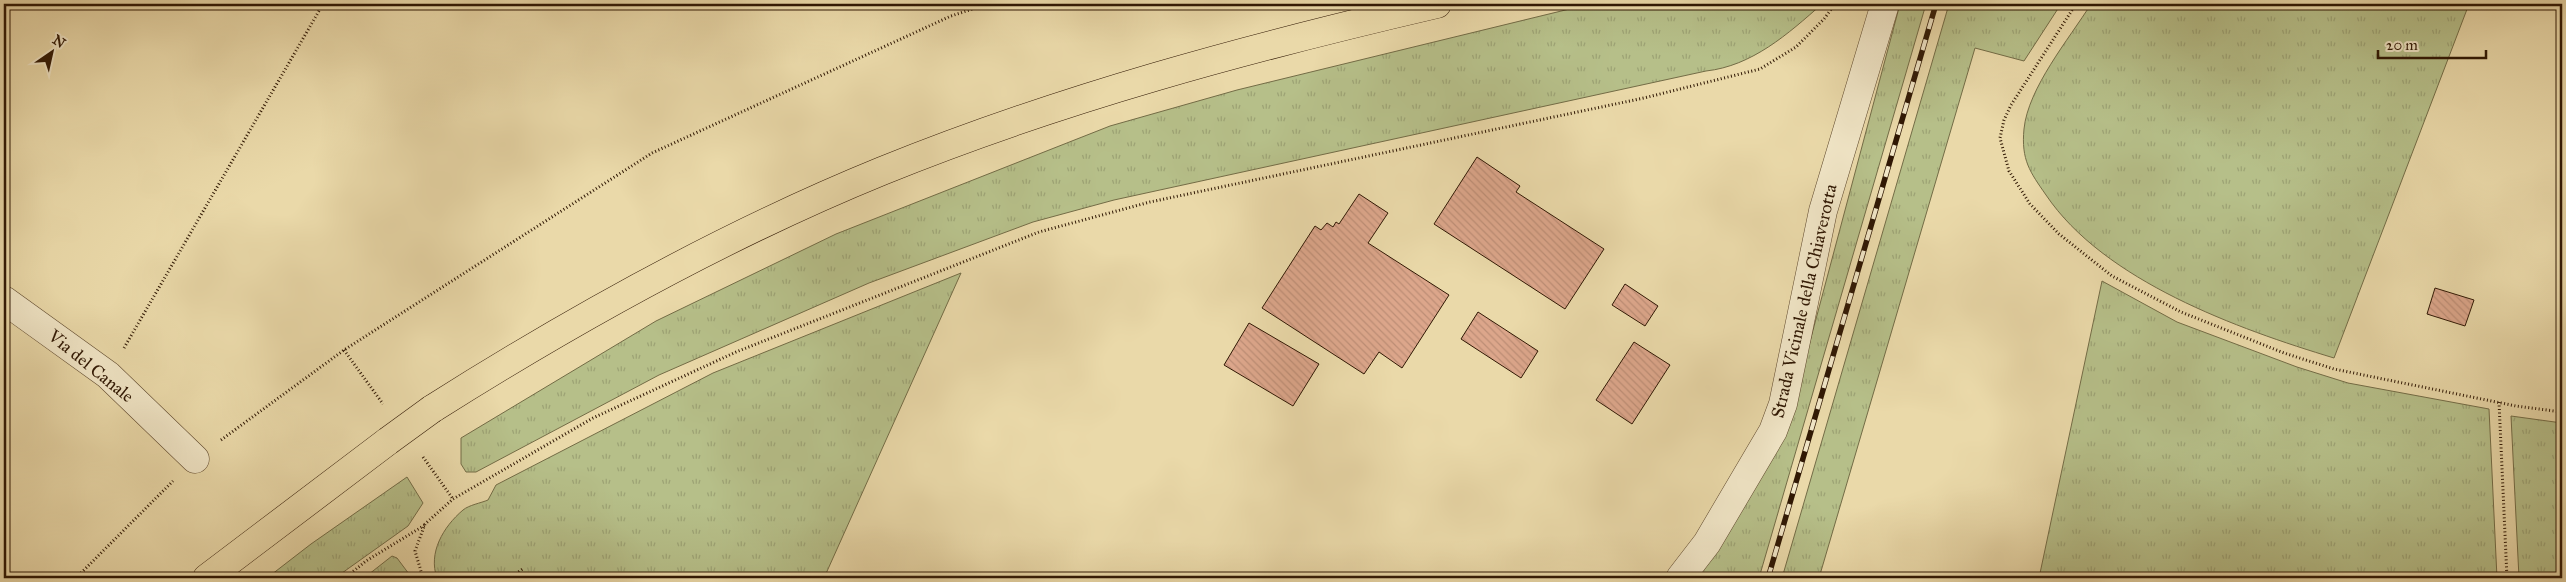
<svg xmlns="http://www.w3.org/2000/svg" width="2566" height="582" font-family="'IM FELL Great Primer',serif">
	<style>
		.grass { fill: url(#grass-tufts); stroke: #736c46 }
		.building { fill: url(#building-back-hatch); stroke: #301804 }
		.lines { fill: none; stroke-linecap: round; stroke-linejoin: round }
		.street-casing { stroke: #5e482d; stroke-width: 29 }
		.primary-casing { stroke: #301804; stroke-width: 29 }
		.path { stroke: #301804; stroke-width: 3; stroke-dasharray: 1 2.5; stroke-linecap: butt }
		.street { stroke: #f1e6c7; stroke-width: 28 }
		.primary { stroke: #ead9a9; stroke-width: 28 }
		.rail-casing { stroke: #301804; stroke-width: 5.5 }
		.rail { stroke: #f1e6c7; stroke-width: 4; stroke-dasharray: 11; stroke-linecap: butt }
		.primary-bridge-casing { stroke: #301804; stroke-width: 29; stroke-linecap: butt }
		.primary-bridge { stroke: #ead9a9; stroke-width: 28 }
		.labels { text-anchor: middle; stroke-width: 5; stroke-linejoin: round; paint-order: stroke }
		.street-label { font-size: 18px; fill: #301804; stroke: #f1e6c7 }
	</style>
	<defs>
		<pattern id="grass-tufts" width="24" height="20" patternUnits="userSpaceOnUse" patternTransform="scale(1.25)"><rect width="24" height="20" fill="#b6bf89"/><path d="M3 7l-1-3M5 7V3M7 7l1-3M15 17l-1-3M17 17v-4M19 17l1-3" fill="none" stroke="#9da375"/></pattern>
		<pattern id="building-back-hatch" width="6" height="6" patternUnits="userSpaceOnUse" patternTransform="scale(1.25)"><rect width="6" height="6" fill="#dca68b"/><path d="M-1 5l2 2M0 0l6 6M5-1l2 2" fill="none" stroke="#bd8e76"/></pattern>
	</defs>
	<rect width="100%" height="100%" fill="#ead9a9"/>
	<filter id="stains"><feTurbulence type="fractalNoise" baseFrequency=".004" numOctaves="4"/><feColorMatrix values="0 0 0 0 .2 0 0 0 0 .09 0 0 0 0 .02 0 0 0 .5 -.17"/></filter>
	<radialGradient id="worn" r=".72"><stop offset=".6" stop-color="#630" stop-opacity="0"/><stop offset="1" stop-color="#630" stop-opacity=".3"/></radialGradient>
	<path class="grass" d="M 1590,4 L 1822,4 C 1788,34 1752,66 1706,71 L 1114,200 L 1033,222 L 869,283 L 659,375 L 476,472 L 466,472 L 461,464 L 461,438 L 656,321 L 836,234 L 1110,126 L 1237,90 Z
		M 1900,4 L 1926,4 L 1759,578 L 1693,578 L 1788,424 Z
		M 1949,4 L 2061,4 L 2024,61 L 1975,48 L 1819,578 L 1782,578 Z
		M 2091,4 L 2469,4 L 2334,358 C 2238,329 2104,281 2046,195 C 2030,172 2021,160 2024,129 C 2028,88 2069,39 2091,4 Z
		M 961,273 L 824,578 L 437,578 C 428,553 443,527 463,510 C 469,505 481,503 488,500 L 496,485 L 713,373 Z
		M 2102,281 L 2177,322 L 2297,367 L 2348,383 L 2489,409 L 2497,578 L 2039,578 Z
		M 2511,416 L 2562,423 L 2562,578 L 2519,578 Z
		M 407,477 L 423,503 L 408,526 L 335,578 L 267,578 L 311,544 Z
		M 392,556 L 397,558 L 412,578 L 364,578 Z"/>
	<path class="building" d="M 1477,157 L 1520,186 L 1516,192 L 1604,249 L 1565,309 L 1434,224 Z
		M 1359,194 L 1388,213 L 1368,243 L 1449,295 L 1402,368 L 1379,352 L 1364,374 L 1262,308 L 1315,226 L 1321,230 L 1327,223 L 1333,227 L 1336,222 L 1339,224 Z
		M 1625,284 L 1658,306 L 1645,326 L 1612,305 Z
		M 2435,288 L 2474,300 L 2465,326 L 2427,314 Z
		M 1478,312 L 1538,351 L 1521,378 L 1461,339 Z
		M 1249,323 L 1319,364 L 1293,406 L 1224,365 Z
		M 1634,342 L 1670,365 L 1632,424 L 1596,400 Z"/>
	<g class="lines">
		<g class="street-casing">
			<path id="street" d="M 4,300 L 108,375 L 195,459
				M 1680,578 L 1707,543 L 1773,431 L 1783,404 L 1823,211 L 1885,4"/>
		</g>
		<g class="primary-casing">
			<path id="primary" d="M 432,409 C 576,318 725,235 882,171 C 1062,98 1248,48 1437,4
				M 207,578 L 388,441"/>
		</g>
		<path class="path" d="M 2076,4 L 2011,105 L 2004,120 L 2000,138 L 2009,171 L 2030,204 L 2059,234 L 2112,276 L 2181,312 L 2284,353 L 2334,369 L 2516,406 L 2562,412
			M 124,348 L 323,4
			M 344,350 L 383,404
			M 2499,402 L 2507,578
			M 221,440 L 344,350 L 652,153 L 951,16 L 988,4
			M 423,457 L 453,499
			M 76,578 L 173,481
			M 345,578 L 366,561 L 425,525
			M 423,578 L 415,551 L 425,524 L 453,499 L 593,418 L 736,352 L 1039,232 L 1150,202 L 1644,98 L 1760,69 L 1796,47 L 1824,19 L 1835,4
			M 510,578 L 524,568"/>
		<use href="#street" class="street"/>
		<use href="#primary" class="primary"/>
		<g class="rail-casing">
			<path id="rail" d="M 1768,578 L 1936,4"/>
		</g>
		<use href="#rail" class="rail"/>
		<g class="primary-bridge-casing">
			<path id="primary-bridge" d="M 388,441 L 432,409"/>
		</g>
		<use href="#primary-bridge" class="primary-bridge"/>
	</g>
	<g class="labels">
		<g class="street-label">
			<text transform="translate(1804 301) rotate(-77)" y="6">Strada Vicinale della Chiaverotta</text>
			<text transform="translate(91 366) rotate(39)" y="6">Via del Canale</text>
		</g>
	</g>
	<rect width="2566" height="582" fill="none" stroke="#ead9a9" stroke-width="20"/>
	<rect x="5" y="5" width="2556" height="572" fill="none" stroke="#301804" stroke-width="2.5"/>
	<rect x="10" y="10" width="2546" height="562" fill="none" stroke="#301804"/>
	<g transform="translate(52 52) rotate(34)" stroke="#f1e6c7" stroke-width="4" paint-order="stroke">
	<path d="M0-4L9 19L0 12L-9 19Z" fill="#301804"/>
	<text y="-8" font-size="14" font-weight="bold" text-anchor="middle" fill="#301804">N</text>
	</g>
	<path d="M2378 50v8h108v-8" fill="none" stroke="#301804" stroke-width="2.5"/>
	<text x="2386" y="50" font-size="15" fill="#301804" stroke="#f1e6c7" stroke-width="4" paint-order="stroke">20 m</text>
	<rect width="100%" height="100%" filter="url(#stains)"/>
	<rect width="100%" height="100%" fill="url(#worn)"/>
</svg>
